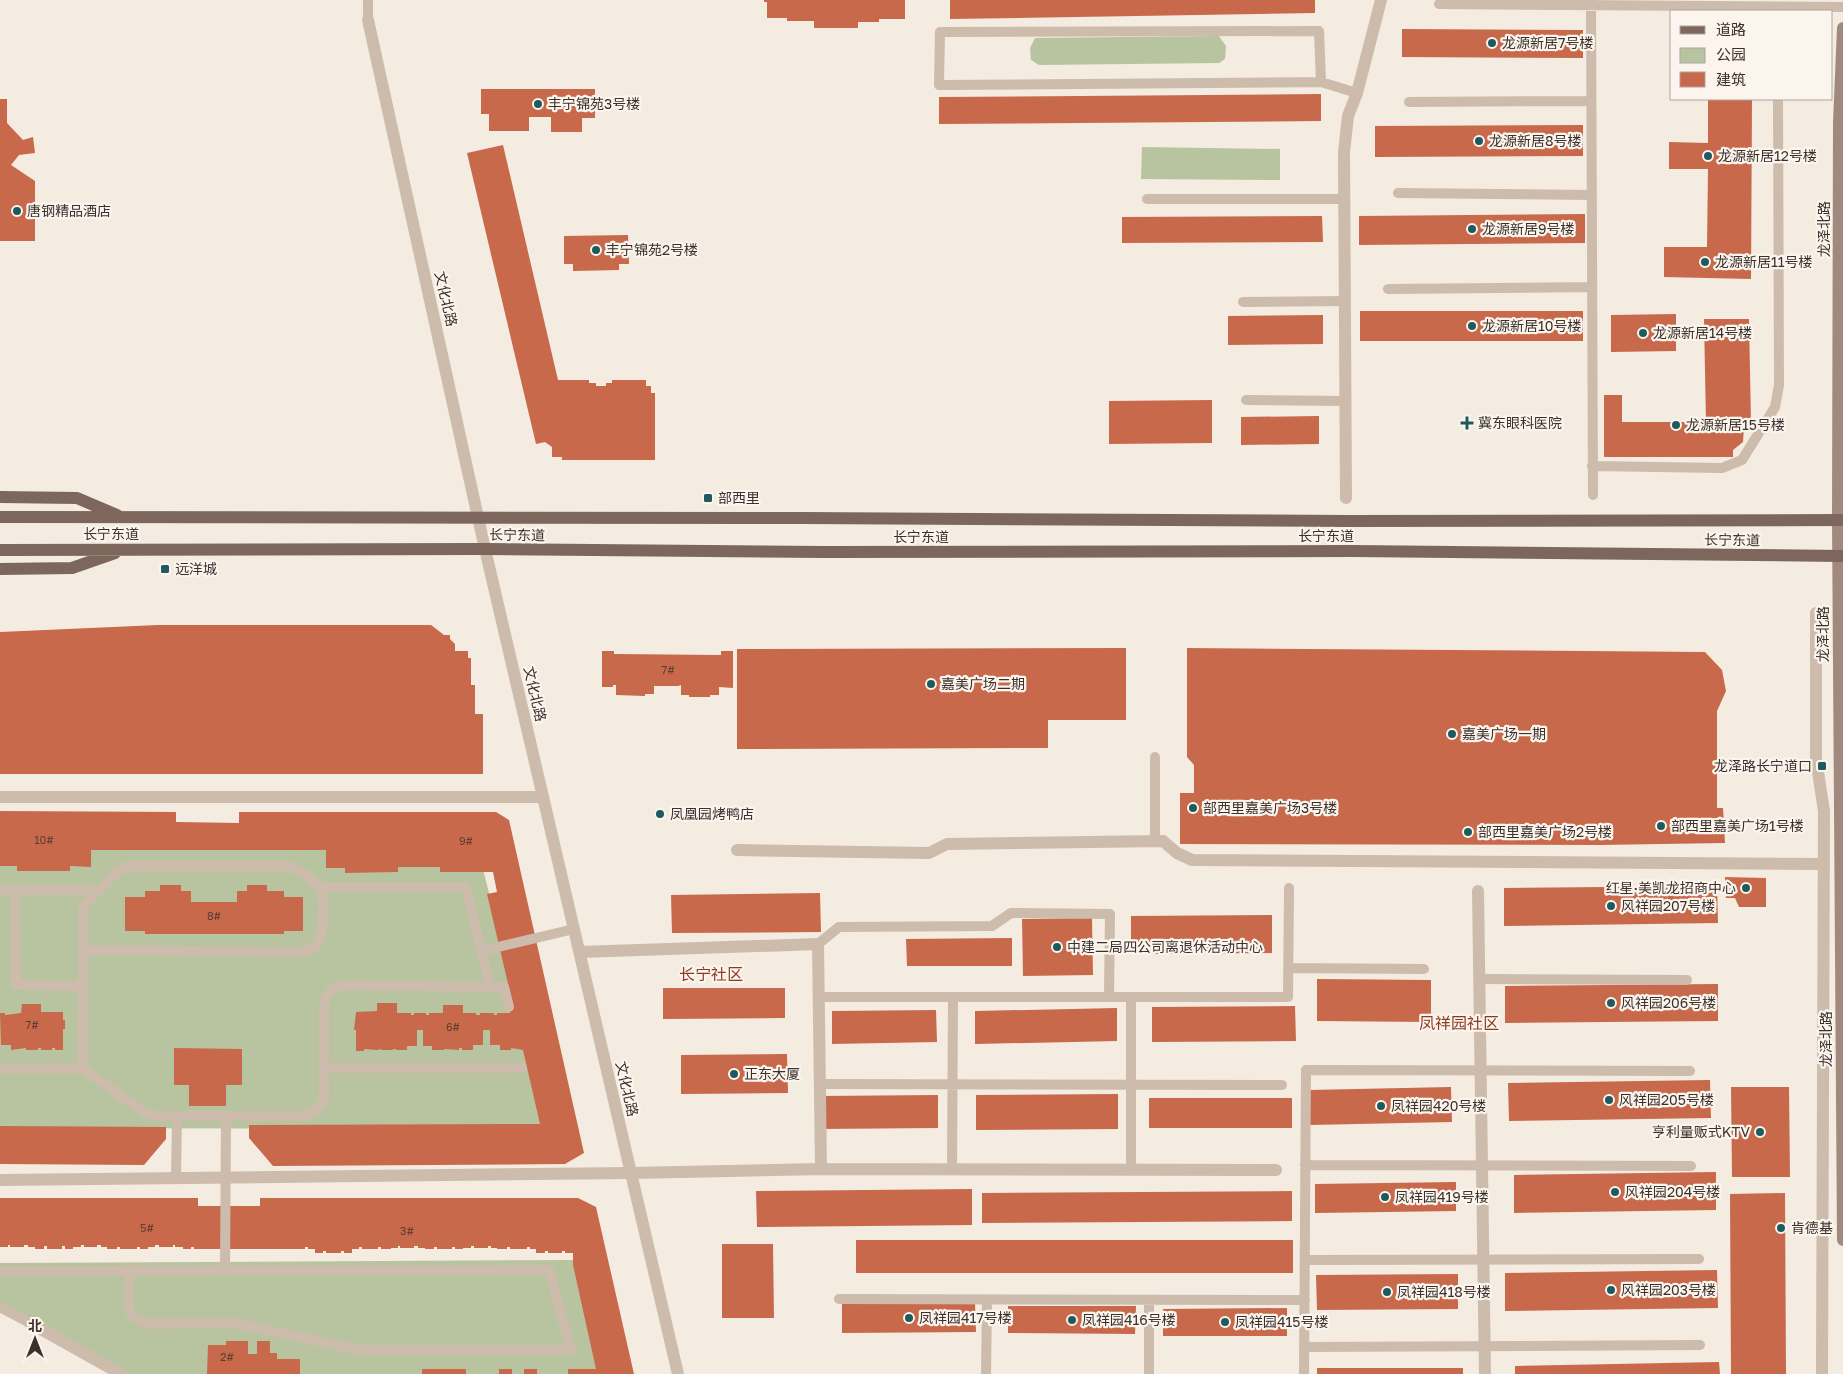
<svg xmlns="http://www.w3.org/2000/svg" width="1843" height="1374" font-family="'Golos Text','Noto Sans SC',sans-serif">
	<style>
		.green { fill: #b8c4a0 }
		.building { fill: #c8694b }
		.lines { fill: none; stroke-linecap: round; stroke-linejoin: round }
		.service { stroke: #cdbbac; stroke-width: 10 }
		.minor { stroke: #cdbbac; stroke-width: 12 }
		.tertiary { stroke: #cdbbac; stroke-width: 12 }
		.secondary { stroke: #a18a7d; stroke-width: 12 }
		.primary { stroke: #7d675c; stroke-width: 12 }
		.poi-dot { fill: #1f5a5e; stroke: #fbf5ee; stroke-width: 2 }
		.labels { text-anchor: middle; stroke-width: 4.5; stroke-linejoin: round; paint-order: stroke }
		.number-label { font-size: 11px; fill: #5e3e33 }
		.poi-label { font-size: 14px; fill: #3b302b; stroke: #fbf5ee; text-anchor: start }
		.street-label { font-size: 14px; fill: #3b302b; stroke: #fbf5ee }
		.quarter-label { font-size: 16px; fill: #8c3b22; stroke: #fbf5ee }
	</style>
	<rect width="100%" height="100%" fill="#f4ebe1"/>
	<path class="green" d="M 1219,36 L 1226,46 L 1225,59 L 1219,63 L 1039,65 L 1031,60 L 1030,48 L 1035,38 Z
		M 1142,147 L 1280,149 L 1280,180 L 1141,179 Z
		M 0,825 L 472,826 L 549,1129 L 0,1128 Z
		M 577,1260 L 601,1374 L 128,1374 L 32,1320 L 0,1310 L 0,1263 Z"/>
	<path class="building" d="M 764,0 L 905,0 L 905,19 L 879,19 L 879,22 L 858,22 L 858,28 L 814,28 L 814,21 L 787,21 L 787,18 L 767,18 L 767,2 L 764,2 Z
		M 950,0 L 1315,0 L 1315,13 L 950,19 Z
		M 1402,29 L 1583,30 L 1583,58 L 1402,57 Z
		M 481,89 L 595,89 L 595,118 L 582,118 L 582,132 L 551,132 L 551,117 L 529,117 L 529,131 L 489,131 L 489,114 L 481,114 Z
		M 1321,94 L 1321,121 L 939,124 L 939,97 Z
		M 0,99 L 7,99 L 7,123 L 23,140 L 33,137 L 35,153 L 19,155 L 11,165 L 35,181 L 35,241 L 0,241 Z
		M 1708,99 L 1752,99 L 1751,279 L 1664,277 L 1664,247 L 1707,247 L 1708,169 L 1669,169 L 1669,142 L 1708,143 Z
		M 1583,125 L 1583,156 L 1375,157 L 1375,126 Z
		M 503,145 L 558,380 L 589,380 L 589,383 L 596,383 L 596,386 L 606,386 L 606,383 L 612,383 L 612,380 L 646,380 L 646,386 L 651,386 L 651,393 L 655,393 L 655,460 L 562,460 L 562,457 L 552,457 L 552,447 L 545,442 L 536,444 L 467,153 Z
		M 1585,214 L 1585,243 L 1359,245 L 1359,216 Z
		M 1322,216 L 1323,242 L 1122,243 L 1122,217 Z
		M 628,235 L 629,264 L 619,264 L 619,270 L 573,271 L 573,264 L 564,264 L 564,236 Z
		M 1360,311 L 1583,311 L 1583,341 L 1360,341 Z
		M 1676,314 L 1676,351 L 1611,352 L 1611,315 Z
		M 1323,315 L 1323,344 L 1228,345 L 1228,316 Z
		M 1704,319 L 1749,319 L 1751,424 L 1748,424 L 1748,427 L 1744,427 L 1743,442 L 1733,450 L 1733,457 L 1604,457 L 1604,395 L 1622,395 L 1622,422 L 1706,422 Z
		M 1212,400 L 1212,443 L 1109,444 L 1109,401 Z
		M 1319,416 L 1319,444 L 1241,445 L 1241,417 Z
		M 158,625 L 431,625 L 444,635 L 450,635 L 450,639 L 455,644 L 455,651 L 468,651 L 468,658 L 471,658 L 471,685 L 475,685 L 475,714 L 483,714 L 483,774 L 0,774 L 0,632 Z
		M 1126,648 L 1126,720 L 1048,720 L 1048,748 L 737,749 L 737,649 Z
		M 1187,648 L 1705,652 L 1722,670 L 1726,691 L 1717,711 L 1717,808 L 1723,808 L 1725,843 L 1598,845 L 1180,844 L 1180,793 L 1194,793 L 1194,765 L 1187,757 Z
		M 602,651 L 614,651 L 614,654 L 721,655 L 721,651 L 733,651 L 733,688 L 719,687 L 719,695 L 710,695 L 710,697 L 689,697 L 689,695 L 681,695 L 681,685 L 678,686 L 654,686 L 654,694 L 645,694 L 645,696 L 616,695 L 616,685 L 613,685 L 613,687 L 602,687 Z
		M 0,811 L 176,812 L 176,822 L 239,823 L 239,812 L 496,812 L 509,820 L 584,1153 L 565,1164 L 273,1166 L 249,1138 L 249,1125 L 540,1124 L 523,1050 L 511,1048 L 511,1050 L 500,1050 L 500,1045 L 490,1045 L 490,1030 L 483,1030 L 483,1045 L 473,1045 L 473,1050 L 462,1050 L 462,1048 L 459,1048 L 459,1050 L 444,1049 L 444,1050 L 432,1050 L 432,1046 L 423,1046 L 423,1030 L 417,1030 L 417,1046 L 407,1046 L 407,1050 L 396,1050 L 396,1049 L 393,1049 L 393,1050 L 381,1050 L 381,1049 L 377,1050 L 364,1049 L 364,1051 L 356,1051 L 356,1030 L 354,1030 L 356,1012 L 377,1011 L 377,1003 L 397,1003 L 397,1013 L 411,1013 L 411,1015 L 414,1015 L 414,1013 L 426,1013 L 426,1015 L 429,1015 L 429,1013 L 443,1013 L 443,1005 L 463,1005 L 463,1013 L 476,1013 L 476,1015 L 480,1015 L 480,1013 L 494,1013 L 494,1015 L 497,1015 L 497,1013 L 510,1013 L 510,1005 L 513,1005 L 487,894 L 497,892 L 493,872 L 440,872 L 440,867 L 398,867 L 398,872 L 345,873 L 345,868 L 326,868 L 326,850 L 91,850 L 91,867 L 70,866 L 70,871 L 17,871 L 17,866 L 0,866 Z
		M 1725,877 L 1766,878 L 1766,907 L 1739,907 L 1735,898 L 1726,898 Z
		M 160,885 L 181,885 L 181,891 L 191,891 L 191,902 L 237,902 L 237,891 L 247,891 L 247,885 L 267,885 L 267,891 L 284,891 L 284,897 L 303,897 L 303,931 L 284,931 L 284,934 L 145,934 L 145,931 L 125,931 L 125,897 L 145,897 L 145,891 L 160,891 Z
		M 1717,886 L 1718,923 L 1504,926 L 1504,888 Z
		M 820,893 L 821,932 L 672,933 L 671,895 Z
		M 1272,915 L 1272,953 L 1131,954 L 1131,916 Z
		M 1092,918 L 1093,975 L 1023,976 L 1022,919 Z
		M 1012,938 L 1012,966 L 907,966 L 906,939 Z
		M 1317,979 L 1431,980 L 1431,1022 L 1317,1021 Z
		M 1718,984 L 1718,1021 L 1505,1023 L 1505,986 Z
		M 663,988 L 785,988 L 785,1018 L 663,1019 Z
		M 22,1004 L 41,1004 L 41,1012 L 63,1012 L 63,1020 L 65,1020 L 65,1029 L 63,1029 L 63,1050 L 55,1050 L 55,1048 L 52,1048 L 52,1050 L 41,1050 L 41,1048 L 38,1048 L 38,1050 L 26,1050 L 26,1048 L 11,1050 L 11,1045 L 1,1045 L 0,1013 L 5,1013 L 5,1015 L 21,1013 Z
		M 1295,1006 L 1296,1041 L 1152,1042 L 1152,1007 Z
		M 1117,1008 L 1117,1041 L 975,1044 L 975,1011 Z
		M 936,1010 L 937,1042 L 832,1044 L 832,1011 Z
		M 174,1048 L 242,1049 L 242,1085 L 226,1085 L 226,1106 L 189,1106 L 189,1085 L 174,1085 Z
		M 787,1054 L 788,1093 L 681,1094 L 681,1055 Z
		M 1710,1080 L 1711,1118 L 1509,1121 L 1508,1083 Z
		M 1451,1087 L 1452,1122 L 1310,1125 L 1309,1090 Z
		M 1731,1087 L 1789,1087 L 1790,1177 L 1732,1177 Z
		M 1118,1094 L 1118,1129 L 976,1130 L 976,1095 Z
		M 938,1095 L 938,1128 L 819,1129 L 819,1096 Z
		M 1149,1098 L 1292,1098 L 1292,1128 L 1149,1128 Z
		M 0,1126 L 166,1127 L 166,1139 L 144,1165 L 0,1164 Z
		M 1716,1172 L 1716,1210 L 1514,1213 L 1514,1175 Z
		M 1456,1182 L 1456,1211 L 1315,1213 L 1315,1184 Z
		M 972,1189 L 972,1225 L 757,1227 L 756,1191 Z
		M 1292,1191 L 1292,1221 L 982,1223 L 982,1193 Z
		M 1785,1193 L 1786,1374 L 1731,1374 L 1730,1194 Z
		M 0,1198 L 198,1198 L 198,1206 L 260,1206 L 260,1198 L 578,1198 L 596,1207 L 634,1374 L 568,1374 L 568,1369 L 596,1369 L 573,1265 L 573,1253 L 565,1253 L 565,1251 L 562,1251 L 562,1253 L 548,1253 L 548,1251 L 545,1251 L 545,1253 L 536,1253 L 536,1249 L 530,1249 L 530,1247 L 527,1247 L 527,1249 L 510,1249 L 510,1247 L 507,1247 L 507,1249 L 497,1249 L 497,1248 L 491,1248 L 491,1246 L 488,1246 L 488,1248 L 474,1248 L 474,1246 L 471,1246 L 471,1248 L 463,1248 L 463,1249 L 455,1249 L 455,1247 L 452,1247 L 452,1249 L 437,1249 L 437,1247 L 434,1247 L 434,1249 L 425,1249 L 425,1248 L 418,1248 L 418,1246 L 414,1246 L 414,1248 L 400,1248 L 400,1246 L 398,1246 L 398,1248 L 391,1248 L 391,1249 L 381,1249 L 381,1247 L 378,1247 L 378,1249 L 362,1249 L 362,1247 L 359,1247 L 359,1249 L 352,1249 L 352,1253 L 344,1253 L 344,1251 L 341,1251 L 341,1253 L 326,1253 L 326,1251 L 323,1251 L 323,1253 L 315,1253 L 315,1249 L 308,1249 L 308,1247 L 305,1247 L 305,1249 L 194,1249 L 194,1247 L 191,1247 L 191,1249 L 183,1249 L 183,1247 L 175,1247 L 175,1245 L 173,1245 L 173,1247 L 159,1247 L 159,1245 L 155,1245 L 155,1247 L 148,1247 L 148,1249 L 140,1249 L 140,1247 L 137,1247 L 137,1249 L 120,1249 L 120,1247 L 117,1247 L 117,1249 L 107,1249 L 107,1247 L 101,1247 L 101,1245 L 97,1245 L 97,1247 L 84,1247 L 84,1245 L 81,1245 L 81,1247 L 73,1247 L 73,1249 L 65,1249 L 65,1246 L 62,1246 L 62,1249 L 47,1249 L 47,1246 L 44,1246 L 44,1249 L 35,1249 L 35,1247 L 28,1247 L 28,1245 L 24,1245 L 24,1247 L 10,1247 L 10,1245 L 8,1245 L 8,1247 L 0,1247 Z
		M 856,1240 L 1293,1240 L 1293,1273 L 856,1273 Z
		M 722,1244 L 773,1244 L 774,1318 L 722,1318 Z
		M 1717,1270 L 1718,1308 L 1505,1311 L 1505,1273 Z
		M 1458,1274 L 1458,1309 L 1317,1310 L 1316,1275 Z
		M 842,1302 L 975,1303 L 976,1332 L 842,1333 Z
		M 1008,1306 L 1136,1306 L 1135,1334 L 1008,1333 Z
		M 1287,1308 L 1287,1336 L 1163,1336 L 1163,1309 Z
		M 226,1341 L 248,1341 L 248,1354 L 257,1354 L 257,1341 L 270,1341 L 270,1353 L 277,1353 L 277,1359 L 300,1359 L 300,1374 L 207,1374 L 208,1345 L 226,1345 Z
		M 1719,1362 L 1720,1374 L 1515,1374 L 1515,1366 Z
		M 1317,1368 L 1463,1368 L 1463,1374 L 1317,1374 Z
		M 422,1369 L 466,1369 L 466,1374 L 422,1374 Z
		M 499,1369 L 512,1369 L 512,1374 L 499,1374 Z
		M 524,1369 L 537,1369 L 537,1374 L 524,1374 Z"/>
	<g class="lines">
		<path class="service" d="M 368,0 L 368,20
			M 1591,0 L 1593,495
			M 1439,4 L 1843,7
			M 1321,82 L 1319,31 L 940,32 L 939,85 L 1321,82 L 1357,93
			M 1409,102 L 1591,101
			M 1398,193 L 1591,195
			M 1147,199 L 1344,199
			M 1388,289 L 1592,287
			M 1243,302 L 1345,301
			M 1246,400 L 1345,401
			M 1592,466 L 1722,468 L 1742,460 L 1775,407 L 1779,385 L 1778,99
			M 1155,757 L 1155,841
			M 319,887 L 466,887 L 490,987
			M 0,890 L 99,890
			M 15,890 L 16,985 L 83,986
			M 818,944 L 839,927 L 992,926 L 1011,913 L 1110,914 L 1109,997
			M 481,951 L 574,929
			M 1289,968 L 1424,969
			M 1479,979 L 1687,980
			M 819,997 L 1288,997 L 1289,888
			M 82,1068 L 145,1113 L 156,1116 L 304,1116 C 314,1113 320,1109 324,1099 L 324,1004 C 327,994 330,990 341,985 L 504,987 L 509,1007
			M 324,1068 L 522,1068
			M 0,1069 L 82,1068 C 83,1014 83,960 83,906 L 118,871 L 128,866 L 288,866 C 299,870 320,881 322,894 C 324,906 322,921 322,934 C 319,944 313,948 304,952 L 83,950
			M 820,1084 L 1282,1085
			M 1305,1165 L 1691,1166
			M 952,1170 L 953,997
			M 1131,1170 L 1131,997
			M 176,1178 L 177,1116
			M 1305,1260 L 1699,1259
			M 225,1270 L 226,1116
			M 0,1271 L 549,1270 L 571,1350 L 360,1350 L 234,1323 L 147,1324 L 132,1316 L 129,1308 L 129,1270
			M 839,1299 L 1305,1300
			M 1149,1301 L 1149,1374
			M 0,1307 L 30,1323
			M 1304,1347 L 1700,1345
			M 986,1374 L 987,1300
			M 1304,1374 L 1306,1070 L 1690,1071"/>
		<path class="minor" d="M 1346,498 L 1344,152 L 1348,116 L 1357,93 L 1381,0
			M 1816,613 L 1816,759 L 1824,811 L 1822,1374
			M 0,797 L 543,797
			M 737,850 L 929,853 L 947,844 L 1163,841 L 1177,853 L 1192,860 L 1824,864
			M 1478,891 L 1485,1374
			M 580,952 L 818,944 L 821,1169
			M 0,1180 L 631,1173 L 821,1169 L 1276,1170
			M 30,1323 L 121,1374"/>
		<path class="tertiary" d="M 368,20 L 485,549 L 678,1374"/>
		<path class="secondary" d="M 1843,28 L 1839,122 L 1838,519 L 1843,1240"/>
		<path class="primary" d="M 0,497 L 77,498 L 117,515
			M 0,517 L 804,518 L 1346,521 L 1843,520
			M 0,550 L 485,549 L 823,552 L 1353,551 L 1843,556
			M 0,569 L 72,568 L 115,553"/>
	</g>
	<g class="poi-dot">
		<circle cx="1492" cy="43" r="5"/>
		<circle cx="538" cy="104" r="5"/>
		<circle cx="1479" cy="141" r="5"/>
		<circle cx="1708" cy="156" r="5"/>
		<circle cx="17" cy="211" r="5"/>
		<circle cx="1472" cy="229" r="5"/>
		<circle cx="596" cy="250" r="5"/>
		<circle cx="1705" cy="262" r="5"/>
		<circle cx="1472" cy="326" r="5"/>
		<circle cx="1643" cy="333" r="5"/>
		<path d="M1464.5 415.5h5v5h5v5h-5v5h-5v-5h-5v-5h5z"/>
		<circle cx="1676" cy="425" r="5"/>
		<rect x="703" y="493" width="10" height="10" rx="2.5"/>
		<rect x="160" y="564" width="10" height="10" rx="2.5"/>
		<circle cx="931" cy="684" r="5"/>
		<circle cx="1452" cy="734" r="5"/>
		<rect x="1817" y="761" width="10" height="10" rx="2.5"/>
		<circle cx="1193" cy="808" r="5"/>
		<circle cx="660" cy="814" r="5"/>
		<circle cx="1661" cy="826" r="5"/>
		<circle cx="1468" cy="832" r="5"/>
		<circle cx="1746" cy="888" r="5"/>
		<circle cx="1611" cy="906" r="5"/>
		<circle cx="1057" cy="947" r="5"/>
		<circle cx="1611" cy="1003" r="5"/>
		<circle cx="734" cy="1074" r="5"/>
		<circle cx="1609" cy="1100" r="5"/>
		<circle cx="1381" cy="1106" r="5"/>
		<circle cx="1760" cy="1132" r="5"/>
		<circle cx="1615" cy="1192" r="5"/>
		<circle cx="1385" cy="1197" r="5"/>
		<circle cx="1781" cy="1228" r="5"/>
		<circle cx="1611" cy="1290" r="5"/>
		<circle cx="1387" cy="1292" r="5"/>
		<circle cx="909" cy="1318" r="5"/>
		<circle cx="1072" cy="1320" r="5"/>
		<circle cx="1225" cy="1322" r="5"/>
	</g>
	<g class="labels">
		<g class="number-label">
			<text x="668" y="674">7#</text>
			<text x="44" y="844">10#</text>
			<text x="466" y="845">9#</text>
			<text x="214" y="920">8#</text>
			<text x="32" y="1029">7#</text>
			<text x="453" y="1031">6#</text>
			<text x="147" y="1232">5#</text>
			<text x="407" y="1235">3#</text>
			<text x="227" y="1361">2#</text>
		</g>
		<g class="poi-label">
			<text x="1502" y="48">龙源新居7号楼</text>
			<text x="548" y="109">丰宁锦苑3号楼</text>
			<text x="1489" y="146">龙源新居8号楼</text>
			<text x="1718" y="161">龙源新居12号楼</text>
			<text x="27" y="216">唐钢精品酒店</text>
			<text x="1482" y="234">龙源新居9号楼</text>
			<text x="606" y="255">丰宁锦苑2号楼</text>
			<text x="1715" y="267">龙源新居11号楼</text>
			<text x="1482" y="331">龙源新居10号楼</text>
			<text x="1653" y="338">龙源新居14号楼</text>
			<text x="1478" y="428">冀东眼科医院</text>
			<text x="1686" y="430">龙源新居15号楼</text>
			<text x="718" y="503">部西里</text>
			<text x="175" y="574">远洋城</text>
			<text x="941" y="689">嘉美广场二期</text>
			<text x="1462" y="739">嘉美广场一期</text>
			<text x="1812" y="771" text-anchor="end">龙泽路长宁道口</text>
			<text x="1203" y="813">部西里嘉美广场3号楼</text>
			<text x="670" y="819">凤凰园烤鸭店</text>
			<text x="1671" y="831">部西里嘉美广场1号楼</text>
			<text x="1478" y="837">部西里嘉美广场2号楼</text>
			<text x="1736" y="893" text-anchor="end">红星·美凯龙招商中心</text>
			<text x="1621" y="911">风祥园207号楼</text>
			<text x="1067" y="952">中建二局四公司离退休活动中心</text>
			<text x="1621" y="1008">风祥园206号楼</text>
			<text x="744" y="1079">正东大厦</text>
			<text x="1619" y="1105">风祥园205号楼</text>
			<text x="1391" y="1111">凤祥园420号楼</text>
			<text x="1750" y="1137" text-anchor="end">亨利量贩式KTV</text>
			<text x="1625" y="1197">风祥园204号楼</text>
			<text x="1395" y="1202">凤祥园419号楼</text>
			<text x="1791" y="1233">肯德基</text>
			<text x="1621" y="1295">风祥园203号楼</text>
			<text x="1397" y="1297">凤祥园418号楼</text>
			<text x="919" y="1323">凤祥园417号楼</text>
			<text x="1082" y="1325">凤祥园416号楼</text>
			<text x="1235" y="1327">凤祥园415号楼</text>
		</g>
		<g class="street-label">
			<text transform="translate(1824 229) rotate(-90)" y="5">龙泽北路</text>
			<text transform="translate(446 299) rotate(77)" y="5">文化北路</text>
			<text x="111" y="539">长宁东道</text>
			<text transform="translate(517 535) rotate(1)" y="5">长宁东道</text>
			<text x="1326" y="541">长宁东道</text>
			<text x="921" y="542">长宁东道</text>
			<text transform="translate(1732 540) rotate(1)" y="5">长宁东道</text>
			<text transform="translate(1823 634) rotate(-90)" y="5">龙泽北路</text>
			<text transform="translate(535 694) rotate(77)" y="5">文化北路</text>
			<text transform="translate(1826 1039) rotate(-90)" y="5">龙泽北路</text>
			<text transform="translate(627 1089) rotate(77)" y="5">文化北路</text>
		</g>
		<g class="quarter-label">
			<text x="711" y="980">长宁社区</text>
			<text x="1459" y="1029">凤祥园社区</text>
		</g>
	</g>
	<rect x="1670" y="10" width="162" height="90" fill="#fbf5ee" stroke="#aea6a0"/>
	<rect x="1680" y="26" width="25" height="8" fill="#7d675c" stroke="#aea6a0"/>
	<text x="1716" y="35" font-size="15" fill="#3b302b">道路</text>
	<rect x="1680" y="48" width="25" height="15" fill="#b8c4a0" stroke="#aea6a0"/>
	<text x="1716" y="60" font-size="15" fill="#3b302b">公园</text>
	<rect x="1680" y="72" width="25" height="15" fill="#c8694b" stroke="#aea6a0"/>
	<text x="1716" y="85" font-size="15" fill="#3b302b">建筑</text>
	<g transform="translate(35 1339)" stroke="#fbf5ee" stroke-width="4" paint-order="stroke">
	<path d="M0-4L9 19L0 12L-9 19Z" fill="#3b302b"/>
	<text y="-8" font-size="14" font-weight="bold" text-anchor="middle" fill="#3b302b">北</text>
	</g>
</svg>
